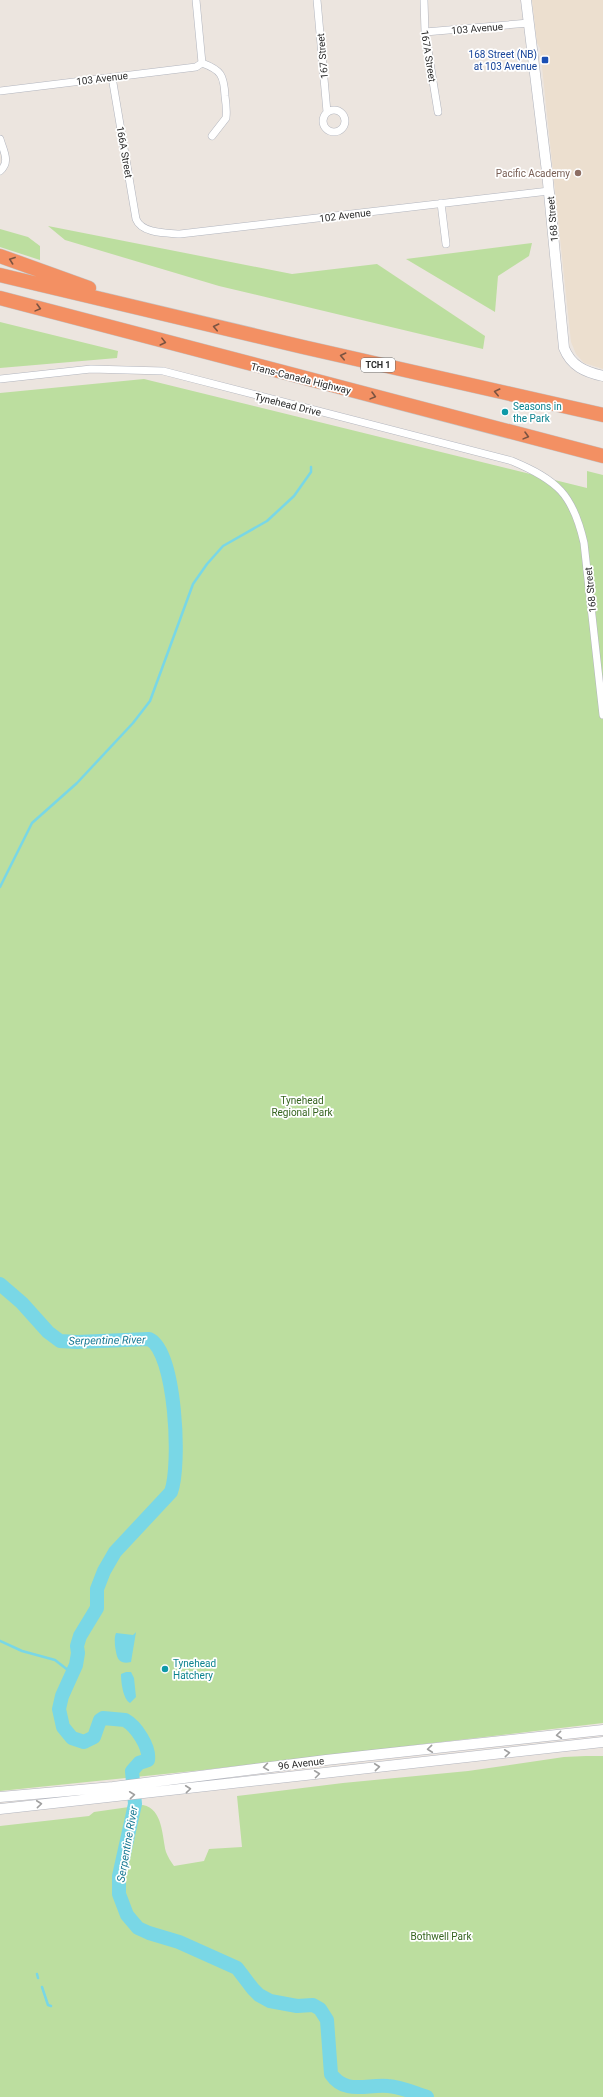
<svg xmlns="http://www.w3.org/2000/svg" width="603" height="2097" font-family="Roboto,sans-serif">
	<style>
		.education { fill: #ecdfcf }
		.green { fill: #bcde9f }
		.water { fill: #79d7e6 }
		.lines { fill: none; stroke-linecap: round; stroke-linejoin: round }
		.stream { stroke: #79d7e6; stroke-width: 2.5 }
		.river { stroke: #79d7e6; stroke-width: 14 }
		.street-casing { stroke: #b2b5be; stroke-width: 8 }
		.secondary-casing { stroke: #b2b5be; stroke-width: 11 }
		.highway-casing { stroke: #c4c4c4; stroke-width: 15 }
		.street { stroke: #fff; stroke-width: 7 }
		.secondary { stroke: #fff; stroke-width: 10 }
		.highway { stroke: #f39063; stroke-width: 14 }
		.oneway { stroke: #7b5341 }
		.oneway2 { stroke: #a0a0a0 }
		.transit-dot { fill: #1a4fb4; stroke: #fff; stroke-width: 1.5 }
		.education-dot { fill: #8d6e63; stroke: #fff; stroke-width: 1.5 }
		.culture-dot { fill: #0f9aa8; stroke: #fff; stroke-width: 1.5 }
		.labels { text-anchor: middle; stroke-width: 3.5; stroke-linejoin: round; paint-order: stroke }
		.shield { fill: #fff; stroke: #6b6b6b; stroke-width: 1 }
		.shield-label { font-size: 9px; font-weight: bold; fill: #2b2b2b }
		.street-label { font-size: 10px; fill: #2b2b2b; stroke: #fff }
		.transit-label { font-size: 10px; fill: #164399; stroke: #fff; text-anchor: end }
		.education-label { font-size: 10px; fill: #785e54; stroke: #fff; text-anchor: end }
		.culture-label { font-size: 10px; fill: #0d838f; stroke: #fff; text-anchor: start }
		.park-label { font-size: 10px; fill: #366420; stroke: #fff }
		.water-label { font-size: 11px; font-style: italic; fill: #177893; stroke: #fff }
	</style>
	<rect width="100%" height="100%" fill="#ece5df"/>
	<path class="education" d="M 532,0 L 603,0 L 603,369 L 584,363 L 576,354 L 571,342 L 540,48 L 537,43 Z"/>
	<path class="green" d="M 48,226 L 292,274 L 377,264 L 485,336 L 483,349 L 219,286 L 65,240 Z
		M 0,229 L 28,237 L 40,246 L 40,260 L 0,247 Z
		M 532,243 L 529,256 L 498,276 L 495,312 L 406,259 Z
		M 0,322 L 118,351 L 117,358 L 0,368 Z
		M 144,379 L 587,488 L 587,471 L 603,475 L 603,1723 L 203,1770 L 0,1791 L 0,393 Z
		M 586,1756 L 603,1756 L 603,2097 L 0,2097 L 0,1826 L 89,1816 L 94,1812 L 143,1805 C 163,1809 162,1836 166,1852 C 168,1857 171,1862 174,1866 L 204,1861 L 209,1849 L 242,1847 L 237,1796 L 343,1783 L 468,1771 L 564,1757 Z"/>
	<path class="water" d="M 136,1632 L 131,1662 C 117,1665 117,1657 115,1646 C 115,1640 114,1639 116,1633 L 133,1635 Z
		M 126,1672 L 131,1672 L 134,1678 L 136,1697 L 130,1703 C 123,1699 121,1682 121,1674 Z"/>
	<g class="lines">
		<path class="stream" d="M 0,887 L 32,823 L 77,783 L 133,723 L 150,701 L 193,584 L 207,564 L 223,546 L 267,521 L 294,496 L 311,472 L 311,467
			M 0,1641 L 22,1651 L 55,1660 L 73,1674
			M 37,1974 L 38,1978
			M 42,1987 L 48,2005 L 51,2006"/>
		<path class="river" d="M 0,1284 L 22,1303 L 48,1332 L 60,1341 L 77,1342 L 149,1339 C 176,1351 181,1466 171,1492 L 115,1552 L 104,1571 L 97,1589 L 97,1608 L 80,1636 L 77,1646 L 78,1653 L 76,1665 L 62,1696 L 59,1709 L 63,1727 L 72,1738 L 84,1742 L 94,1737 L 100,1720 L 103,1718 L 125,1720 C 136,1726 150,1747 148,1760 L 139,1763 L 132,1771 L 135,1804 L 119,1876 L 119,1894 L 127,1915 L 138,1928 L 149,1933 L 179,1942 L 237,1968 L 253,1989 L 259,1995 L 270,2001 L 297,2006 L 313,2005 L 320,2009 L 327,2020 L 331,2074 C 345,2095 367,2084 388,2086 C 402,2087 414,2093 427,2097"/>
		<g class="street-casing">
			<path id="street" d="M 196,0 L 202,63 C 221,70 224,75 225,96 C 226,103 227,110 226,118 L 212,136
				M 317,0 L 327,112
				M 424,0 L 425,32 L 438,112
				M 425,32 L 529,23
				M 112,77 L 136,219 C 142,234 167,233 180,234 L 549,191
				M 0,91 L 196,67 L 202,63
				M323 121a11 11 0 1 1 22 0a11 11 0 1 1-22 0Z
				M 0,139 C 3,150 11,162 0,171
				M 441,203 L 446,244
				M 0,379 L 91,369 L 163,371 L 512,461 C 557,480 573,494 584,543 L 603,715"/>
		</g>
		<g class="secondary-casing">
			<path id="secondary" d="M 526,0 L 547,172 L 564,348 C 571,366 585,372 603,376
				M 0,1797 L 113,1787 L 326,1760 L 603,1730
				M 0,1809 L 603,1742"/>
		</g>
		<g class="highway-casing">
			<path id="highway" d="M 0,256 L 89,288
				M 0,275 L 303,347 L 603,415
				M 0,298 L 603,456"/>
		</g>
		<use href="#street" class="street"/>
		<use href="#secondary" class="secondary"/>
		<use href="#highway" class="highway"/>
	</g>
	<defs><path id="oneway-chevron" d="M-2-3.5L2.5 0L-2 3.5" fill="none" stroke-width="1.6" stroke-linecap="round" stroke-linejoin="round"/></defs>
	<g class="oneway">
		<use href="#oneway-chevron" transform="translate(12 260) rotate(-160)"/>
		<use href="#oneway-chevron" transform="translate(38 308) rotate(15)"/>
		<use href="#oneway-chevron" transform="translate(216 327) rotate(-167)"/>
		<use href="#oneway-chevron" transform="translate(163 342) rotate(14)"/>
		<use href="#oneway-chevron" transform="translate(343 356) rotate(-167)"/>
		<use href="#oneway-chevron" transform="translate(497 392) rotate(-167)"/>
		<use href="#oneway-chevron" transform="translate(373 396) rotate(15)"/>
		<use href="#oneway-chevron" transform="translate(526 436) rotate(15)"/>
	</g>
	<g class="oneway2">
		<use href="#oneway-chevron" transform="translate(559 1735) rotate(174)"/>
		<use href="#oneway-chevron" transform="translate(430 1749) rotate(174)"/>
		<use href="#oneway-chevron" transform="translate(507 1753) rotate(-6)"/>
		<use href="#oneway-chevron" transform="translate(266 1767) rotate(172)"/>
		<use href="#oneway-chevron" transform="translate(377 1767) rotate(-6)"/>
		<use href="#oneway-chevron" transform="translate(317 1774) rotate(-7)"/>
		<use href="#oneway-chevron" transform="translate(188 1789) rotate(-6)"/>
		<use href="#oneway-chevron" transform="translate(132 1795) rotate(-6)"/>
		<use href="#oneway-chevron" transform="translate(39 1804) rotate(-6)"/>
	</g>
	<rect class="transit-dot" x="541" y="56" width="8" height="8" rx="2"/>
	<circle class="education-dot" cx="578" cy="173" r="4"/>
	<g class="culture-dot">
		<circle cx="505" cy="412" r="4"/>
		<circle cx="165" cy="1669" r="4"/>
	</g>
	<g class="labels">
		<rect class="shield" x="361" y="358" width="34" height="14" rx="3"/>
		<g class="shield-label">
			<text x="378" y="368">TCH 1</text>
		</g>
		<g class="street-label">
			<text transform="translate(477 28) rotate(-5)" y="4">103 Avenue</text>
			<text transform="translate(322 56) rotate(-95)" y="4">167 Street</text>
			<text transform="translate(429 56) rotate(81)" y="4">167A Street</text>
			<text transform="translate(102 78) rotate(-7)" y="4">103 Avenue</text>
			<text transform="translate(125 152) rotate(80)" y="4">166A Street</text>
			<text transform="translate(345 215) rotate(-7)" y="4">102 Avenue</text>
			<text transform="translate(552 219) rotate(-95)" y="4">168 Street</text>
			<text transform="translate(301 378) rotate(14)" y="4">Trans-Canada Highway</text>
			<text transform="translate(288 404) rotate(14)" y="4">Tynehead Drive</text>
			<text transform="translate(590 590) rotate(-96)" y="4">168 Street</text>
			<text transform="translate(301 1763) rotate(-7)" y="4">96 Avenue</text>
		</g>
		<g class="transit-label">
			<text x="537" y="58">168 Street (NB)<tspan x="537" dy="12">at 103 Avenue</tspan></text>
		</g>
		<g class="education-label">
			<text x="570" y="177">Pacific Academy</text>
		</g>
		<g class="culture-label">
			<text x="513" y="410">Seasons in<tspan x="513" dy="12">the Park</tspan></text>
			<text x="173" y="1667">Tynehead<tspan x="173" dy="12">Hatchery</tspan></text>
		</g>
		<g class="park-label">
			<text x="302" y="1104">Tynehead<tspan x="302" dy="12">Regional Park</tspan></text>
			<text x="441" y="1940">Bothwell Park</text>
		</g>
		<g class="water-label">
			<text transform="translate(107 1340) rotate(-1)" y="4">Serpentine River</text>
			<text transform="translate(127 1844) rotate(-80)" y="4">Serpentine River</text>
		</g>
	</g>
</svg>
